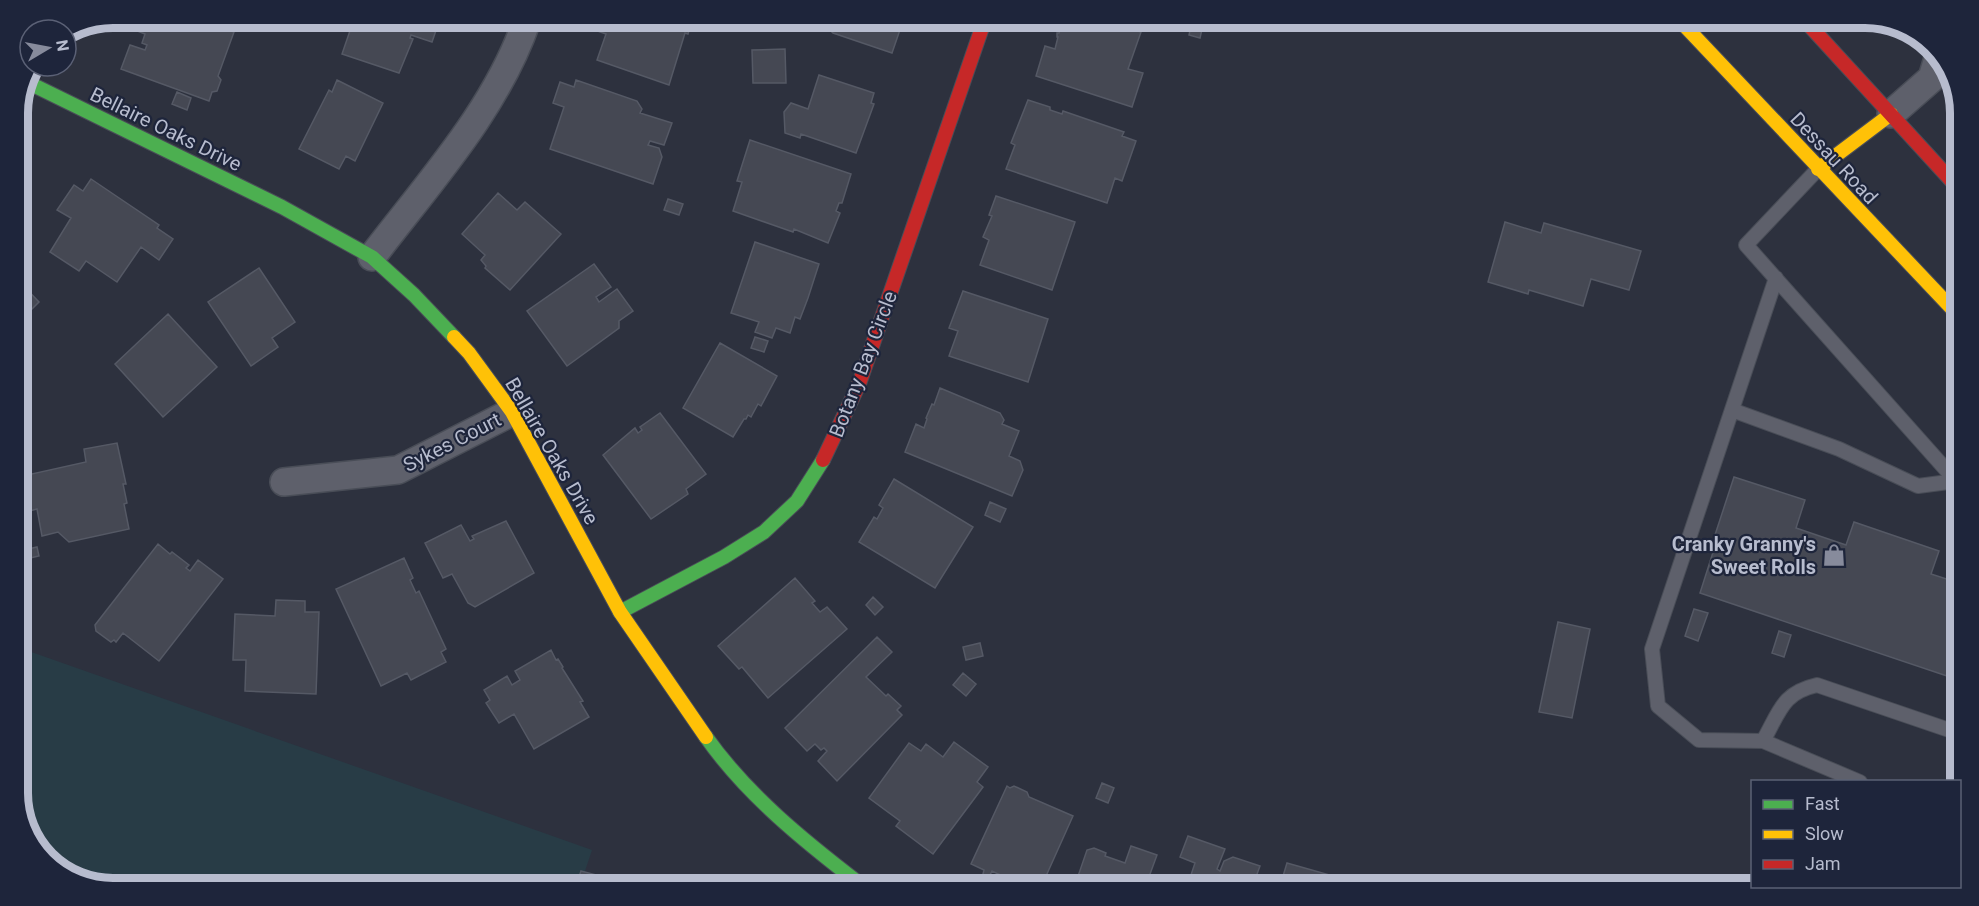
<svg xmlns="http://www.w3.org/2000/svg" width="1979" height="906" font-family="Roboto,sans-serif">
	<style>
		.green { fill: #283c46 }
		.building { fill: #454853; stroke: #555965; stroke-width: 1.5 }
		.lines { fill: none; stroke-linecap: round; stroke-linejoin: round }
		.lane-casing { stroke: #494d57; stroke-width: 16 }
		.street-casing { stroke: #494d57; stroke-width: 30 }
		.fast-casing { stroke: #494d57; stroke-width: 16 }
		.slow-casing { stroke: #494d57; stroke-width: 16 }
		.jam-casing { stroke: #494d57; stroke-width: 16 }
		.lane { stroke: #5e606b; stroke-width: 14 }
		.street { stroke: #5e606b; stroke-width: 27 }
		.fast { stroke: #4caf50; stroke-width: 14 }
		.slow { stroke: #ffc107; stroke-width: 14 }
		.jam { stroke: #c62828; stroke-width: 14 }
		.labels { text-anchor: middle; stroke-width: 4.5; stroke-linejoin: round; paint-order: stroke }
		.street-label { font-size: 20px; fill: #b7bcce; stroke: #1e253b }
		.poi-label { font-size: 20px; font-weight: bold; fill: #b7bcce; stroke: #1e253b; text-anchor: end }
		.rim { fill: none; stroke: #b7bcce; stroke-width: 8 }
	</style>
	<rect width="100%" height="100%" fill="#2d313e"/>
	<path class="green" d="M 20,648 L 592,850 L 581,883 L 77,881 L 38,850 L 18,799 Z"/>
	<path class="building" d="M 139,18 L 182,18 L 187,20 L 188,18 L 196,18 L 234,32 L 218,76 L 221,80 L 217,91 L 212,92 L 209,101 L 121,69 L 130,45 L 145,50 L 147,45 L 142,43 L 145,34 L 135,30 Z
		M 354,19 L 440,19 L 432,42 L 411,35 L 410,38 L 413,39 L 399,73 L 342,54 Z
		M 595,20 L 692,20 L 688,34 L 685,33 L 669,85 L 597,60 L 606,34 L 592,29 Z
		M 832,21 L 903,21 L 892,53 L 833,33 L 829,29 Z
		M 1063,22 L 1108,22 L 1141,32 L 1128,69 L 1143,73 L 1132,107 L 1036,76 L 1045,46 L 1055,49 L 1058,37 L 1057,37 L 1057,33 L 1059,33 Z
		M 1192,22 L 1203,25 L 1200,38 L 1189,35 Z
		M 785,49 L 786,83 L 753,83 L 752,50 Z
		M 819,75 L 874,93 L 871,103 L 874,104 L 856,153 L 801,134 L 800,138 L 785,133 L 784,112 L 791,103 L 808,109 Z
		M 337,80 L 383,103 L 355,161 L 346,156 L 339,169 L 299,149 L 329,90 L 332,92 Z
		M 576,80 L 637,101 L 642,109 L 640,113 L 672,123 L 664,145 L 650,141 L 648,145 L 659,148 L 662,157 L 653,184 L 550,149 L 564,107 L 553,103 L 560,82 L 574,87 Z
		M 177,92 L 191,98 L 187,110 L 172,104 Z
		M 1028,100 L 1050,107 L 1050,110 L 1062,114 L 1063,111 L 1124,132 L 1122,136 L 1136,141 L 1122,181 L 1115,178 L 1107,203 L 1006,169 L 1015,145 L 1011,143 Z
		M 750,140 L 851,174 L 842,203 L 839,203 L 836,211 L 840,213 L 828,243 L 794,229 L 793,232 L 733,211 L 742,182 L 737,181 Z
		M 91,179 L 159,225 L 157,228 L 173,239 L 159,260 L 141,247 L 117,282 L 86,261 L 79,271 L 50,252 L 71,218 L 57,210 L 74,185 L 83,191 Z
		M 498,193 L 517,210 L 525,202 L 561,234 L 510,290 L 485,268 L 486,266 L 481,260 L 485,255 L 462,234 Z
		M 996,196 L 1075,222 L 1052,290 L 980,265 L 989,240 L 983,237 L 992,216 L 989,215 Z
		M 668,199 L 683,204 L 679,215 L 664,210 Z
		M 1505,222 L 1541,233 L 1544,223 L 1641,251 L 1629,290 L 1591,279 L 1583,306 L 1529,290 L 1528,294 L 1488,282 Z
		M 755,242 L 819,264 L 808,298 L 800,319 L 795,317 L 790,333 L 776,328 L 772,338 L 755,332 L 759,322 L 731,313 Z
		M 594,264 L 611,287 L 596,297 L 599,302 L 617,289 L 633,311 L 619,321 L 619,328 L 567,366 L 527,311 Z
		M 259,268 L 295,322 L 272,338 L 278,347 L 251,366 L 208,302 Z
		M 18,280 L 39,302 L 18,323 Z
		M 963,291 L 1048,319 L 1028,382 L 949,356 L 958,331 L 949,328 Z
		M 168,314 L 217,367 L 163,417 L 115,364 Z
		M 755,337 L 768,341 L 764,352 L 751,348 Z
		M 720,343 L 777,376 L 761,406 L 758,404 L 751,417 L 748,415 L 746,419 L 744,419 L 733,437 L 683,408 Z
		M 940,388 L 1000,413 L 1004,420 L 1002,424 L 1019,431 L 1009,456 L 1020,461 L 1023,470 L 1012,496 L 905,452 L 916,424 L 924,428 L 927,419 L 926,418 L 932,404 L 934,405 Z
		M 660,413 L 706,474 L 686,489 L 688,494 L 651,519 L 603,455 L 635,428 L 638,433 L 642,430 L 640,427 Z
		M 117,443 L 126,484 L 123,484 L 127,503 L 124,504 L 129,529 L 69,542 L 58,532 L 42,536 L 37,509 L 26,512 L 19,507 L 18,477 L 86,462 L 84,449 Z
		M 1734,477 L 1805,500 L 1796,528 L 1846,545 L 1854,522 L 1939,551 L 1931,574 L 1956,582 L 1955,671 L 1953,678 L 1700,593 L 1715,546 L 1712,544 Z
		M 894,479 L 973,527 L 935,588 L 859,542 L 874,517 L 877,519 L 883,508 L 879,505 Z
		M 990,502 L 1006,509 L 1000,522 L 985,515 Z
		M 506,521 L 534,573 L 475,607 L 468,603 L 452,574 L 443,578 L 425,543 L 461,525 L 470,541 L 474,539 L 472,536 Z
		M 158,544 L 170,554 L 172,552 L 189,565 L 186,568 L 190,571 L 198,560 L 223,579 L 159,661 L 123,633 L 116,642 L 114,640 L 111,642 L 96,631 L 95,625 Z
		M 37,547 L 39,556 L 30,558 L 28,549 Z
		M 404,558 L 413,578 L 410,580 L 416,593 L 419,591 L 446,649 L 441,652 L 446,662 L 411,680 L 407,673 L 381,686 L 336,589 Z
		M 795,578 L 815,601 L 812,603 L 820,612 L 827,607 L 847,629 L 768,698 L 742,667 L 739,669 L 718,646 Z
		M 873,597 L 883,607 L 875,615 L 866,605 Z
		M 276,600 L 305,601 L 305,612 L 319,612 L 316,694 L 245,691 L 246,660 L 233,660 L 235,614 L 275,616 Z
		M 1694,609 L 1708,613 L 1698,641 L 1685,636 Z
		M 1558,622 L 1590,629 L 1572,718 L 1539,712 Z
		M 1779,631 L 1791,635 L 1784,657 L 1772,653 Z
		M 877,637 L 892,652 L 866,677 L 886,696 L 888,694 L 901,706 L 897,710 L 902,715 L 837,781 L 818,761 L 827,751 L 824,748 L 821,750 L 815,744 L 807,751 L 785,728 Z
		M 980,643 L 983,656 L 966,660 L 963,647 Z
		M 551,650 L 556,660 L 558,659 L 563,667 L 562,668 L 583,701 L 580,702 L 589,717 L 534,749 L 514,714 L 499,723 L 486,703 L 490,700 L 484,690 L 507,676 L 512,685 L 520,680 L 515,671 Z
		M 963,673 L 976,684 L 966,696 L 953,685 Z
		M 954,742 L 988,767 L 977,782 L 983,787 L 933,854 L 896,826 L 900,821 L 869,798 L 909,743 L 921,751 L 926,744 L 943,757 Z
		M 1102,783 L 1114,788 L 1108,803 L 1096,798 Z
		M 1007,786 L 1010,788 L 1014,786 L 1027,792 L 1029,797 L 1073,816 L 1042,885 L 1006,884 L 1009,879 L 992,871 L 989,877 L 983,874 L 984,870 L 971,864 Z
		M 1188,836 L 1225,849 L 1217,869 L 1220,871 L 1224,861 L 1233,857 L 1260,866 L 1253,885 L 1176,885 L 1177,882 L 1184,879 L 1189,881 L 1195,863 L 1180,857 Z
		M 1131,846 L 1157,855 L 1146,885 L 1075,885 L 1087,850 L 1094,848 L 1106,853 L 1105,856 L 1125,863 Z
		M 1287,863 L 1333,876 L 1330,886 L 1280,886 Z
		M 581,871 L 619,881 L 619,883 L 577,883 Z"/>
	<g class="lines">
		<g class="lane-casing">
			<path id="lane" d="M 1818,169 L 1746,245 L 1957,482
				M 1776,278 L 1652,649 L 1658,706 L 1699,740 L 1763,741 L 1860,782
				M 1732,410 L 1839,449 L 1918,486 L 1956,481
				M 1763,741 C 1780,711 1782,693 1817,685 L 1955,732"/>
		</g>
		<g class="street-casing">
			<path id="street" d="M 1891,114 L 1932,78 L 1939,55
				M 372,257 C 429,182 496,110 527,20
				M 284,482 L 398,470 L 512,412"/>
		</g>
		<g class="fast-casing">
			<path id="fast" d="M 29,83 L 282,207 L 372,257 L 414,295 L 454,337
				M 620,612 L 724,557 L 764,532 L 797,501 L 823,460
				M 706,737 C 747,795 804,841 860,884"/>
		</g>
		<g class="slow-casing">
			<path id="slow" d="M 1683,24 L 1959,316
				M 1818,169 L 1891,114
				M 454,337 L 469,353 L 512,412 L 620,612 L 706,737"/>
		</g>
		<g class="jam-casing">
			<path id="jam" d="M 1809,25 L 1960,190
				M 823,460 L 859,384 L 984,22"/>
		</g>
		<use href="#lane" class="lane"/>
		<use href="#street" class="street"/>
		<use href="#fast" class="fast"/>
		<use href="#slow" class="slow"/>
		<use href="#jam" class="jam"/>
	</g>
	<defs>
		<g id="shop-bare" transform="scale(1.8)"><path d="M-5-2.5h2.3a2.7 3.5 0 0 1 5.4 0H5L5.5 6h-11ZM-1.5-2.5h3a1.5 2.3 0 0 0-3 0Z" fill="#878b9c" stroke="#1e253b" stroke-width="2.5" paint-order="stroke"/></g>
	</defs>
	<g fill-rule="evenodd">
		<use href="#shop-bare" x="1834" y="555"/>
	</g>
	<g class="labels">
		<g class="street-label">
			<text transform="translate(166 129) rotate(26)" y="7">Bellaire Oaks Drive</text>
			<text transform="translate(1834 158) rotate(47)" y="7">Dessau Road</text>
			<text transform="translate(863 364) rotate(-69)" y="7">Botany Bay Circle</text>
			<text transform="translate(452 442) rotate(-27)" y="7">Sykes Court</text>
			<text transform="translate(552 451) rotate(60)" y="7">Bellaire Oaks Drive</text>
		</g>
		<g class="poi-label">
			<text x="1816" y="551">Cranky Granny's<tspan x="1816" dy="23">Sweet Rolls</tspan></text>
		</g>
	</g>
	<path d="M0 0H1979V906H0ZM113 28H1865A85 85 0 0 1 1950 113V793A85 85 0 0 1 1865 878H113A85 85 0 0 1 28 793V113A85 85 0 0 1 113 28Z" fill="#1e253b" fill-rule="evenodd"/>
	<path class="rim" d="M113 28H1865A85 85 0 0 1 1950 113V793A85 85 0 0 1 1865 878H113A85 85 0 0 1 28 793V113A85 85 0 0 1 113 28Z"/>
	<rect x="1751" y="780" width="210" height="108" fill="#1e253b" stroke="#5b6176" stroke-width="1.5"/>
	<rect x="1763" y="800" width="30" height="9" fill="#4caf50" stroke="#5b6176" stroke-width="1.5"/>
	<text x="1805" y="810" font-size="18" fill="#b7bcce">Fast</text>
	<rect x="1763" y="830" width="30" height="9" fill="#ffc107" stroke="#5b6176" stroke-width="1.5"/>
	<text x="1805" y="840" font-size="18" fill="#b7bcce">Slow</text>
	<rect x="1763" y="860" width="30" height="9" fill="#c62828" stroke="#5b6176" stroke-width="1.5"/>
	<text x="1805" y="870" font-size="18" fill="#b7bcce">Jam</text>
	<g transform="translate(48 48) rotate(80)"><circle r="28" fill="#1e253b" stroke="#5b6176" stroke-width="1.5"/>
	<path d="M0-4.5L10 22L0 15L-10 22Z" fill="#878b9c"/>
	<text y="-9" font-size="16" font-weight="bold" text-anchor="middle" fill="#b7bcce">N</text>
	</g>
</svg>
